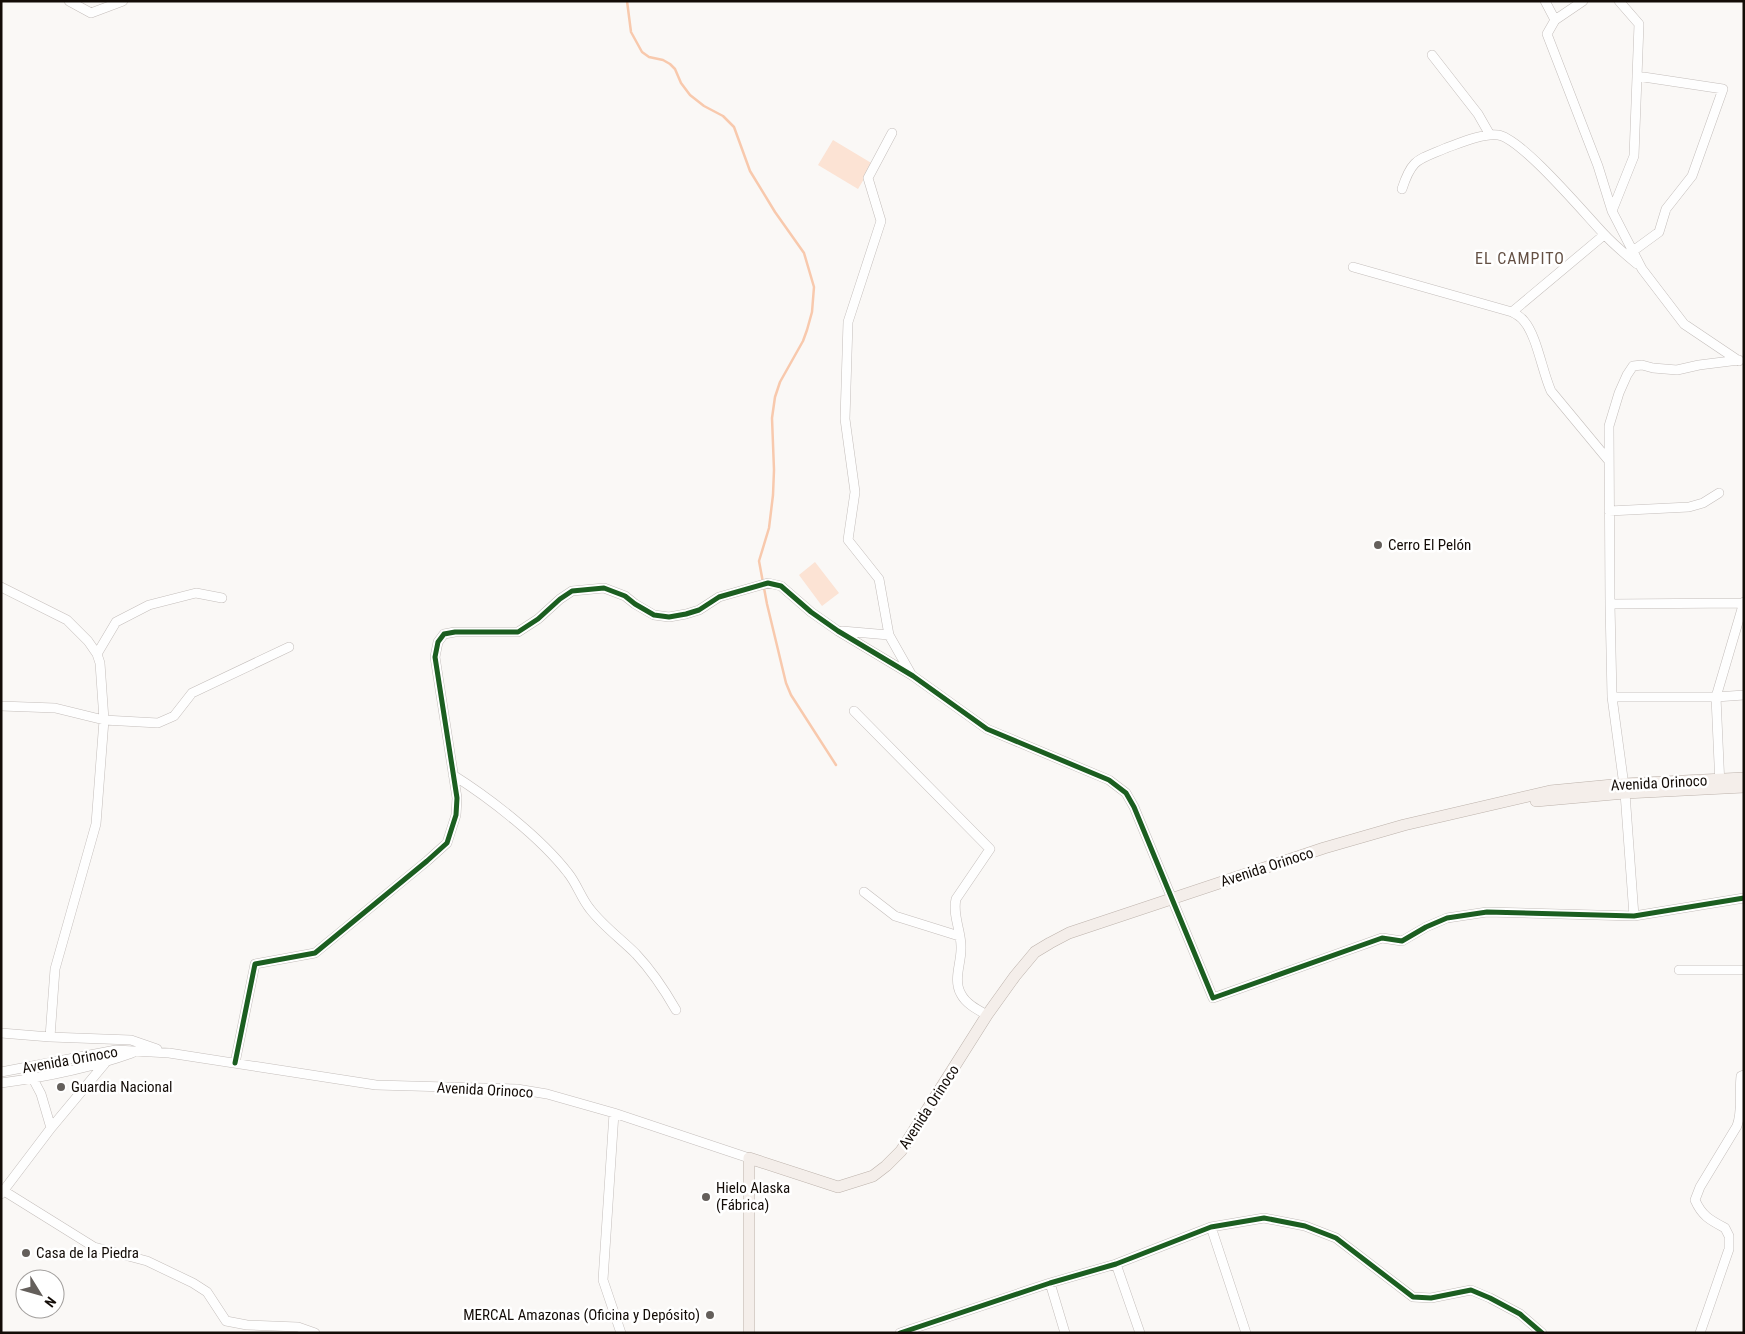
<svg xmlns="http://www.w3.org/2000/svg" width="1745" height="1334" font-family="'Roboto Condensed',sans-serif">
	<style>
		.park { fill: #fce3d4 }
		.lines { fill: none; stroke-linecap: round; stroke-linejoin: round }
		.stream { stroke: #f8c9ad; stroke-width: 2.5 }
		.minor-casing { stroke: #c4bebb; stroke-width: 10 }
		.major-casing { stroke: #bcb2ab; stroke-width: 12 }
		.minor { stroke: #fefefe; stroke-width: 9 }
		.major { stroke: #f4eeea; stroke-width: 11 }
		.cycleway-casing { stroke: #fff; stroke-width: 8 }
		.cycleway { stroke: #1b5e20; stroke-width: 5 }
		.poi-dot { fill: #645f5b; stroke: #fff; stroke-width: 2 }
		.labels { text-anchor: middle; stroke-width: 5; stroke-linejoin: round; paint-order: stroke }
		.poi-label { font-size: 15px; fill: #130c07; stroke: #fff; text-anchor: start }
		.street-label { font-size: 15px; fill: #130c07; stroke: #fff }
		.neighbourhood-label { font-size: 16px; letter-spacing: 1px; fill: #645044; stroke: #fff }
	</style>
	<rect width="100%" height="100%" fill="#faf8f6"/>
	<path class="park" d="M 833,140 L 873,164 L 858,189 L 818,165 Z
		M 815,562 L 839,593 L 822,606 L 799,575 Z"/>
	<g class="lines">
		<path class="stream" d="M 627,1 L 631,32 L 642,52 L 649,57 L 663,60 L 670,64 L 675,69 L 681,83 L 690,95 L 704,106 L 723,116 L 734,127 L 750,171 L 775,212 L 804,253 L 814,287 L 812,312 L 807,330 L 803,341 L 780,382 L 775,397 L 772,418 L 774,470 L 773,495 L 769,528 L 759,561 L 767,604 L 786,683 L 791,695 L 836,765"/>
		<g class="minor-casing">
			<path id="minor" d="M 69,1 L 91,13 L 123,1
				M 1545,1 L 1555,20
				M 1583,1 L 1555,20 L 1547,34 L 1598,166 L 1612,211 L 1642,269 L 1684,324 L 1739,361
				M 1432,55 L 1478,114 L 1490,135
				M 892,133 L 868,178 L 881,221 L 848,322 L 845,419 L 855,492 L 848,540 L 879,579 L 889,635 L 911,674
				M 1402,189 C 1412,158 1418,160 1446,148 C 1460,143 1483,133 1498,135 C 1521,138 1584,213 1603,233 C 1613,244 1625,254 1637,264
				M 1612,211 L 1634,156 L 1639,24 L 1619,1
				M 1633,251 L 1659,232 L 1666,209 L 1692,176 L 1723,89 L 1637,76
				M 1353,267 L 1512,312 C 1516,314 1521,317 1524,321 C 1537,336 1542,371 1551,391 L 1609,461
				M 1512,312 L 1604,235
				M 1609,511 L 1689,507 L 1703,503 L 1719,493
				M 1,587 L 67,620 L 88,641 L 97,654 L 100,663 L 104,720 L 96,824 L 55,969 L 50,1037
				M 1610,604 L 1744,603
				M 842,631 L 889,635
				M 97,654 L 116,622 L 149,605 L 196,593 L 222,598
				M 1612,697 L 1716,697 L 1744,695
				M 1,706 L 55,708 L 104,720 L 158,723 L 174,716 L 192,693 L 289,647
				M 854,711 L 990,849 L 956,899 C 952,916 962,932 961,949 C 961,964 953,980 961,994 C 966,1004 978,1010 987,1015
				M 453,775 C 491,799 541,838 568,873 C 577,884 581,898 590,909 C 603,926 621,939 636,954 C 652,971 664,989 676,1010
				M 1720,786 L 1716,697 L 1744,602
				M 864,892 L 895,916 L 959,936
				M 1634,916 L 1625,793 L 1612,697 L 1610,604 L 1609,426 L 1619,393 L 1627,375 L 1633,366 L 1642,365 L 1653,368 L 1677,370 L 1699,365 L 1739,360
				M 1679,970 L 1744,970
				M 1,1033 L 50,1037 L 131,1040 L 157,1049
				M 235,1063 L 255,964 L 315,953 L 427,861 L 447,843 L 456,815 L 457,798 L 435,657 L 438,642 L 444,634 L 455,632 L 518,632 L 538,619 L 560,599 L 572,591 L 604,588 L 625,596 L 635,604 L 654,615 L 669,617 L 686,614 L 699,610 L 719,597 L 768,583 L 781,586 L 811,612 L 838,631 L 913,676 L 987,729 L 1109,780 L 1126,793 L 1134,807 L 1213,998 L 1382,938 L 1402,941 L 1426,927 L 1447,918 L 1487,912 L 1634,916 L 1744,898
				M 1,1072 L 116,1050 L 169,1053 L 376,1085 L 517,1089 L 547,1094 L 614,1113 L 749,1158
				M 31,1075 L 41,1094 L 51,1128
				M 1,1083 C 46,1077 90,1068 132,1053
				M 614,1113 L 603,1280 L 621,1333
				M 4,1191 L 94,1247 L 147,1261 L 193,1283 L 207,1292 L 226,1321 L 247,1325 L 298,1327 L 315,1333
				M 1,1194 L 51,1128 L 116,1050
				M 1211,1227 L 1246,1333
				M 1116,1264 L 1140,1333
				M 1050,1283 L 1065,1333
				M 900,1333 L 1050,1283 L 1116,1264 L 1211,1227 L 1264,1218 L 1305,1226 L 1336,1238 L 1413,1297 L 1431,1298 L 1471,1290 L 1490,1298 L 1520,1314 L 1542,1333
				M 1700,1333 L 1729,1249 L 1729,1236 L 1725,1228 C 1710,1220 1702,1216 1695,1200 L 1700,1187 L 1737,1126 C 1743,1110 1739,1093 1741,1076 L 1744,1075"/>
		</g>
		<g class="major-casing">
			<path id="major" d="M 1536,801 L 1625,793 L 1744,787
				M 749,1333 L 749,1158 L 838,1187 L 873,1176 L 886,1166 L 901,1151 L 987,1015 L 1015,976 L 1035,952 L 1050,943 L 1069,933 L 1324,848 L 1404,825 L 1550,791 L 1623,784 L 1744,778"/>
		</g>
		<use href="#minor" class="minor"/>
		<use href="#major" class="major"/>
		<g class="cycleway-casing">
			<path id="cycleway" d="M 235,1063 L 255,964 L 315,953 L 427,861 L 447,843 L 456,815 L 457,798 L 435,657 L 438,642 L 444,634 L 455,632 L 518,632 L 538,619 L 560,599 L 572,591 L 604,588 L 625,596 L 635,604 L 654,615 L 669,617 L 686,614 L 699,610 L 719,597 L 768,583 L 781,586 L 811,612 L 838,631 L 913,676 L 987,729 L 1109,780 L 1126,793 L 1134,807 L 1213,998 L 1382,938 L 1402,941 L 1426,927 L 1447,918 L 1487,912 L 1634,916 L 1744,898
				M 900,1333 L 1050,1283 L 1116,1264 L 1211,1227 L 1264,1218 L 1305,1226 L 1336,1238 L 1413,1297 L 1431,1298 L 1471,1290 L 1490,1298 L 1520,1314 L 1542,1333"/>
		</g>
		<use href="#cycleway" class="cycleway"/>
	</g>
	<g class="poi-dot">
		<circle cx="1378" cy="545" r="5"/>
		<circle cx="61" cy="1087" r="5"/>
		<circle cx="706" cy="1197" r="5"/>
		<circle cx="26" cy="1253" r="5"/>
		<circle cx="710" cy="1315" r="5"/>
	</g>
	<g class="labels">
		<g class="poi-label">
			<text x="1388" y="550">Cerro El Pelón</text>
			<text x="71" y="1092">Guardia Nacional</text>
			<text x="716" y="1193">Hielo Alaska<tspan x="716" dy="17">(Fábrica)</tspan></text>
			<text x="36" y="1258">Casa de la Piedra</text>
			<text x="700" y="1320" text-anchor="end">MERCAL Amazonas (Oficina y Depósito)</text>
		</g>
		<g class="street-label">
			<text transform="translate(1659 783) rotate(-3)" y="5">Avenida Orinoco</text>
			<text transform="translate(1267 867) rotate(-18)" y="5">Avenida Orinoco</text>
			<text transform="translate(70 1060) rotate(-10)" y="5">Avenida Orinoco</text>
			<text transform="translate(485 1090) rotate(3)" y="5">Avenida Orinoco</text>
			<text transform="translate(929 1107) rotate(-57)" y="5">Avenida Orinoco</text>
		</g>
		<g class="neighbourhood-label">
			<text x="1520" y="264">EL CAMPITO</text>
		</g>
	</g>
	<rect width="1745" height="1334" fill="none" stroke="#130c07" stroke-width="5"/>
	<g transform="translate(40 1294) rotate(127)"><circle r="24" fill="#ffffff" stroke="#a19e9c"/>
	<path d="M0-4L9 19L0 12L-9 19Z" fill="#645f5b"/>
	<text y="-8" font-size="14" font-weight="bold" text-anchor="middle" fill="#130c07">N</text>
	</g>
</svg>
